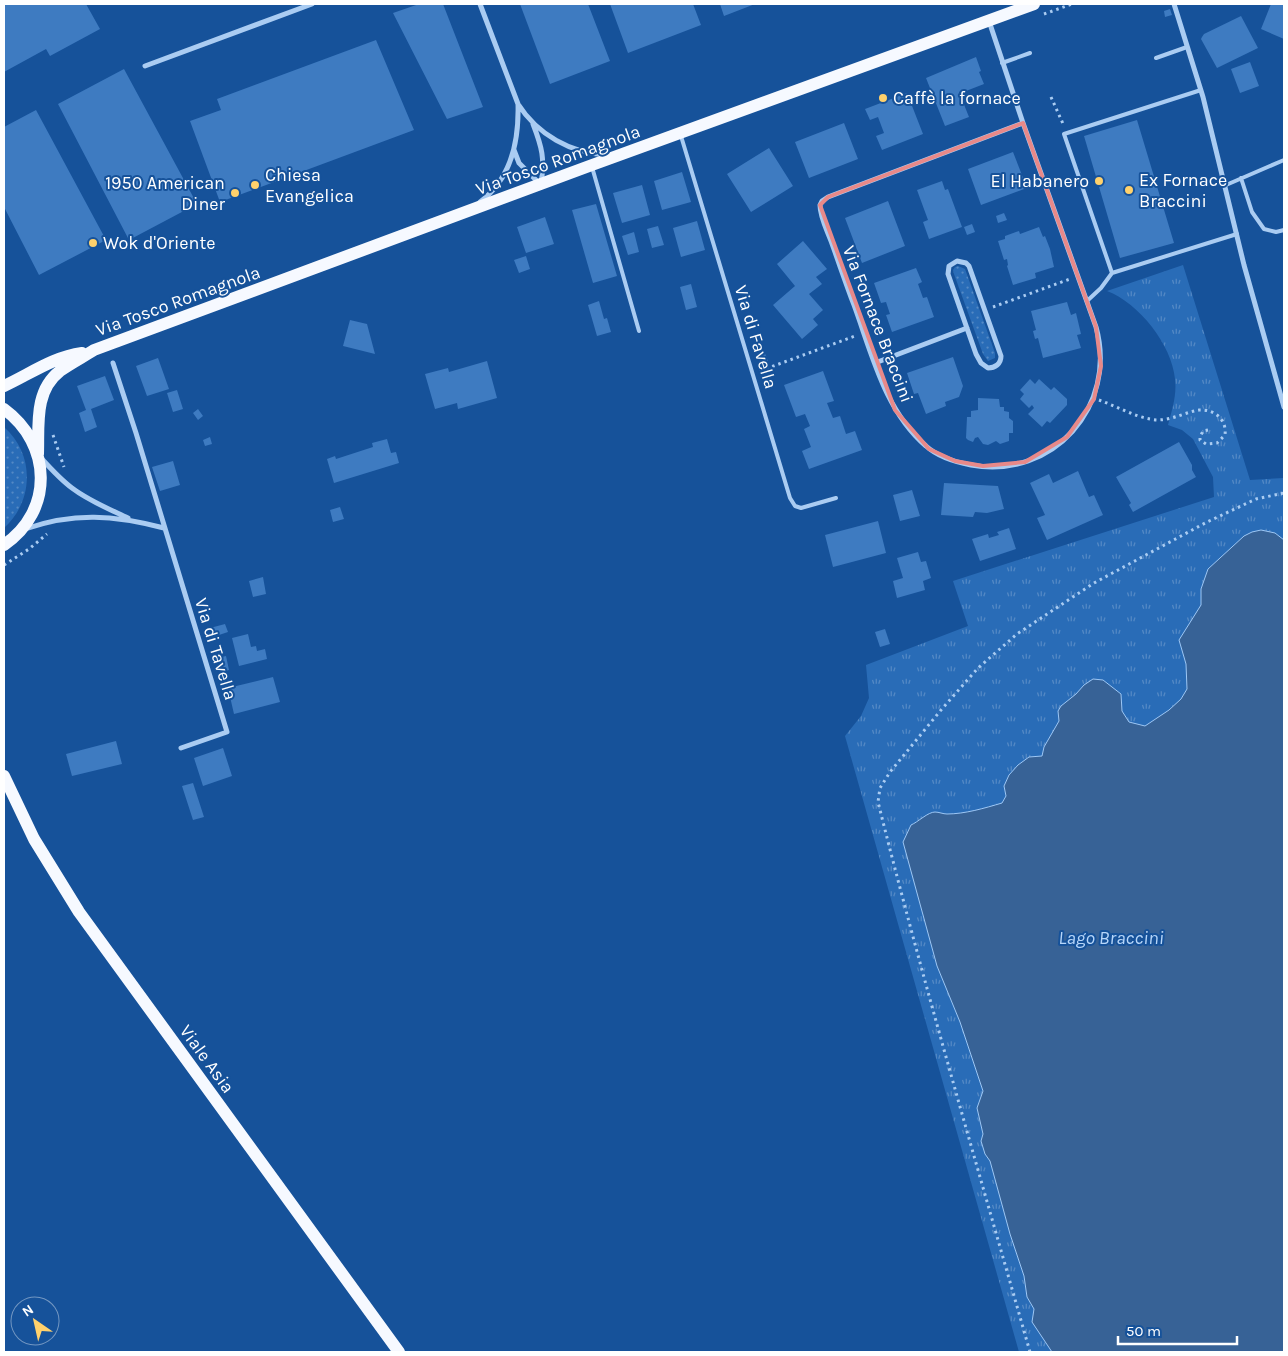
<svg xmlns="http://www.w3.org/2000/svg" width="1288" height="1356" font-family="Karla,sans-serif">
	<style>
		.grass { fill: url(#grass-dots) }
		.park { fill: url(#park-tufts) }
		.water { fill: #376296; stroke: #9dc7f5 }
		.building { fill: #3e7bc1 }
		.lines { fill: none; stroke-linecap: round; stroke-linejoin: round }
		.path { stroke: #aaccf2; stroke-width: 3; stroke-dasharray: 2.5 4; stroke-linecap: butt }
		.lane { stroke: #aaccf2; stroke-width: 4 }
		.street { stroke: #aaccf2; stroke-width: 5 }
		.primary { stroke: #f6f9ff; stroke-width: 12 }
		.marked { fill: none; stroke: #e88989; stroke-width: 4; stroke-linejoin: round }
		.poi-dot { fill: #ffd16c; stroke: #16529a; stroke-width: 2 }
		.labels { text-anchor: middle; stroke-width: 4; stroke-linejoin: round; paint-order: stroke }
		.poi-label { font-size: 18px; fill: #fff; stroke: #16529a; text-anchor: start }
		.street-label { font-size: 18px; fill: #fff; stroke: #16529a }
		.water-label { font-size: 19px; font-style: italic; fill: #b7d6f9; stroke: #16529a }
	</style>
	<defs>
		<pattern id="grass-dots" width="8" height="8" patternUnits="userSpaceOnUse" patternTransform="scale(1.25)"><rect width="8" height="8" fill="#296cb7"/><path d="M2 2h.1M6 6h.1" fill="none" stroke="#5489c5" stroke-width="1.8" stroke-linecap="round"/></pattern>
		<pattern id="park-tufts" width="24" height="20" patternUnits="userSpaceOnUse" patternTransform="scale(1.25)"><rect width="24" height="20" fill="#296cb7"/><path d="M3 7l-1-3M5 7V3M7 7l1-3M15 17l-1-3M17 17v-4M19 17l1-3" fill="none" stroke="#5489c5"/></pattern>
	</defs>
	<rect width="100%" height="100%" fill="#16529a"/>
	<path class="grass" d="M 958,266 L 965,269 L 995,353 L 995,358 L 988,361 L 983,354 L 954,274 L 953,270 L 955,267 Z
		M 4,427 C 35,454 34,501 4,528 Z"/>
	<path class="park" d="M 1183,265 L 1250,480 L 1284,478 L 1284,1352 L 1019,1352 L 845,736 L 861,716 L 869,698 L 866,665 L 968,626 L 953,581 L 1214,497 L 1213,477 L 1193,439 L 1182,430 L 1168,425 C 1172,410 1177,395 1175,379 C 1172,345 1139,303 1107,291 Z"/>
	<path class="water" d="M 1261,530 L 1275,533 L 1284,540 L 1284,1352 L 1052,1352 L 1032,1322 L 1034,1309 L 1027,1297 L 1024,1276 L 1010,1234 L 990,1161 L 985,1154 L 981,1141 L 983,1134 L 977,1108 L 983,1091 L 960,1022 L 937,966 L 903,842 L 911,825 C 918,822 928,812 935,812 C 939,812 943,814 947,814 C 965,814 985,808 1002,803 L 1006,796 L 1004,786 L 1009,775 L 1018,765 L 1029,757 L 1042,756 L 1044,747 L 1059,721 L 1058,711 L 1061,706 L 1076,694 L 1084,685 L 1093,679 L 1103,680 L 1121,694 L 1122,711 L 1129,722 L 1145,726 L 1169,710 L 1181,699 L 1187,689 L 1186,664 L 1179,640 L 1201,605 L 1201,589 L 1208,569 L 1244,536 L 1252,532 Z"/>
	<path class="building" d="M 4,4 L 86,4 L 100,29 L 50,56 L 46,49 L 4,72 Z
		M 419,4 L 443,4 L 483,107 L 447,119 L 393,13 Z
		M 520,4 L 588,4 L 610,61 L 550,84 Z
		M 610,4 L 693,4 L 701,25 L 628,53 Z
		M 720,4 L 755,4 L 724,16 Z
		M 1271,4 L 1284,4 L 1284,39 L 1261,29 Z
		M 1170,9 L 1172,15 L 1165,17 L 1164,11 Z
		M 1241,16 L 1258,48 L 1217,68 L 1201,39 L 1202,37 L 1204,34 Z
		M 376,40 L 414,130 L 220,202 L 190,121 L 221,110 L 217,99 Z
		M 976,57 L 981,71 L 979,72 L 984,84 L 966,91 L 965,89 L 959,92 L 969,117 L 945,126 L 926,78 Z
		M 1250,62 L 1259,86 L 1240,93 L 1231,69 Z
		M 124,69 L 197,204 L 129,240 L 58,104 Z
		M 907,93 L 923,134 L 882,150 L 876,136 L 884,133 L 878,117 L 870,120 L 865,109 Z
		M 36,110 L 106,240 L 39,275 L 4,207 L 4,127 Z
		M 1137,120 L 1174,243 L 1120,258 L 1084,136 Z
		M 844,123 L 858,159 L 809,178 L 795,142 Z
		M 769,148 L 793,186 L 751,212 L 727,174 Z
		M 1013,152 L 1027,188 L 981,205 L 968,169 Z
		M 682,172 L 691,202 L 662,210 L 654,181 Z
		M 942,181 L 945,190 L 948,189 L 962,227 L 929,239 L 923,222 L 928,220 L 917,190 Z
		M 642,185 L 650,215 L 622,223 L 613,193 Z
		M 888,201 L 905,246 L 862,263 L 845,218 Z
		M 596,204 L 617,276 L 593,283 L 572,210 Z
		M 1004,213 L 1007,220 L 998,223 L 996,216 Z
		M 545,217 L 554,244 L 526,253 L 517,227 Z
		M 697,221 L 705,250 L 681,257 L 673,228 Z
		M 972,224 L 975,232 L 967,235 L 964,227 Z
		M 658,226 L 664,245 L 652,248 L 647,229 Z
		M 1039,227 L 1043,237 L 1045,236 L 1050,249 L 1054,267 L 1035,273 L 1036,278 L 1013,285 L 1007,266 L 1008,265 L 1007,259 L 1004,260 L 998,241 L 1005,239 L 1005,236 L 1019,231 L 1020,234 Z
		M 634,232 L 639,252 L 628,255 L 622,236 Z
		M 803,241 L 827,269 L 816,277 L 822,284 L 809,294 L 823,310 L 813,319 L 818,325 L 802,339 L 773,305 L 795,286 L 777,264 Z
		M 526,256 L 530,269 L 519,273 L 514,260 Z
		M 916,268 L 922,282 L 918,284 L 923,298 L 927,297 L 934,317 L 892,332 L 886,315 L 890,314 L 886,302 L 881,303 L 874,283 Z
		M 691,284 L 697,307 L 686,310 L 680,287 Z
		M 599,301 L 604,319 L 607,318 L 611,332 L 597,336 L 588,305 Z
		M 1067,302 L 1071,315 L 1076,313 L 1081,334 L 1077,335 L 1081,348 L 1043,358 L 1038,338 L 1035,339 L 1033,331 L 1036,330 L 1031,311 Z
		M 350,320 L 367,324 L 375,354 L 343,346 Z
		M 764,351 L 768,361 L 761,364 L 757,353 Z
		M 953,357 L 963,386 L 959,397 L 945,402 L 946,406 L 926,414 L 918,393 L 914,394 L 907,373 Z
		M 158,358 L 169,389 L 147,396 L 136,366 Z
		M 487,361 L 497,398 L 458,409 L 457,403 L 435,409 L 425,374 L 448,368 L 449,372 Z
		M 823,371 L 834,401 L 827,403 L 833,418 L 840,416 L 846,434 L 855,431 L 862,450 L 809,469 L 802,451 L 811,447 L 804,429 L 810,426 L 805,414 L 796,417 L 784,385 Z
		M 105,376 L 114,400 L 91,409 L 97,427 L 85,432 L 79,413 L 86,410 L 77,386 Z
		M 1030,379 L 1035,384 L 1039,379 L 1051,390 L 1054,387 L 1067,399 L 1067,405 L 1050,423 L 1047,421 L 1042,427 L 1028,414 L 1034,408 L 1032,405 L 1029,408 L 1020,399 L 1024,394 L 1020,390 Z
		M 177,390 L 183,409 L 173,412 L 167,393 Z
		M 978,398 L 999,399 L 1000,407 L 1004,407 L 1004,411 L 1009,412 L 1009,418 L 1013,421 L 1013,433 L 1009,433 L 1009,441 L 1000,444 L 996,441 L 988,445 L 983,444 L 978,437 L 975,438 L 973,442 L 968,440 L 966,438 L 967,417 L 971,417 L 971,411 L 978,410 Z
		M 198,409 L 203,416 L 198,420 L 193,413 Z
		M 210,437 L 212,444 L 205,446 L 203,440 Z
		M 387,439 L 391,453 L 396,452 L 399,463 L 334,483 L 327,459 L 335,456 L 336,459 L 373,447 L 372,443 Z
		M 1179,442 L 1192,465 L 1192,470 L 1196,477 L 1133,512 L 1129,505 L 1131,503 L 1116,477 Z
		M 173,461 L 180,485 L 160,491 L 152,467 Z
		M 1078,471 L 1089,497 L 1094,495 L 1103,515 L 1047,540 L 1037,518 L 1045,515 L 1030,483 L 1049,474 L 1053,483 Z
		M 944,483 L 998,486 L 1004,509 L 987,513 L 975,512 L 973,517 L 941,515 Z
		M 912,490 L 920,516 L 900,521 L 893,495 Z
		M 340,507 L 344,519 L 333,522 L 330,510 Z
		M 878,521 L 886,553 L 833,567 L 825,535 Z
		M 1009,528 L 1016,549 L 980,561 L 972,539 L 988,534 L 989,538 L 999,535 L 997,532 Z
		M 918,552 L 921,562 L 926,561 L 931,578 L 923,581 L 925,590 L 897,598 L 893,581 L 903,578 L 897,558 Z
		M 263,577 L 266,594 L 253,597 L 249,581 Z
		M 225,624 L 228,632 L 213,637 L 210,628 Z
		M 885,629 L 890,644 L 880,647 L 875,632 Z
		M 248,634 L 251,647 L 256,646 L 257,651 L 265,649 L 267,659 L 239,666 L 232,638 Z
		M 226,656 L 229,670 L 222,672 L 218,658 Z
		M 273,677 L 280,702 L 234,714 L 228,688 Z
		M 116,741 L 122,764 L 72,776 L 66,754 Z
		M 223,748 L 232,776 L 203,786 L 194,758 Z
		M 193,783 L 204,817 L 193,820 L 182,786 Z"/>
	<g class="lines">
		<path class="path" d="M 1044,14 L 1072,4
			M 1051,97 L 1064,126
			M 993,307 L 1070,279
			M 760,371 L 855,336
			M 1099,400 C 1116,406 1133,416 1150,419 C 1167,423 1182,413 1199,410 C 1214,409 1227,419 1225,435 L 1217,443 L 1206,444 L 1200,440 L 1200,437 L 1203,431 L 1208,430
			M 53,435 L 64,467
			M 4,565 L 29,549 L 47,534
			M 1030,1352 C 978,1169 924,986 878,802 L 880,788 L 890,772 L 941,710 L 978,668 L 1017,634 L 1094,583 L 1207,522 L 1256,499 L 1284,493"/>
		<path class="lane" d="M 1156,58 L 1187,47
			M 1002,63 L 1030,53
			M 1201,90 L 1064,134 L 1112,273 L 1237,234
			M 681,136 L 790,498 L 795,506 L 801,508 L 836,498
			M 592,167 L 639,331
			M 1241,178 L 1252,212 L 1264,229 L 1276,232 L 1284,230
			M 1226,185 L 1284,160
			M 1087,301 L 1101,288 L 1112,273"/>
		<path class="street" d="M 480,4 L 518,104 C 537,134 571,154 608,155
			M 1174,4 L 1203,97 L 1244,265 L 1284,407
			M 989,21 L 1023,123 L 1096,327 C 1118,406 1053,480 971,465 C 955,462 938,457 926,446 C 885,411 872,354 854,305 C 846,284 839,263 831,241 C 827,230 820,217 820,205 L 822,201 L 828,197 L 1023,123
			M 145,66 L 312,4
			M 533,124 C 542,147 545,159 541,184
			M 514,150 L 519,163 L 540,184
			M 480,202 C 511,179 519,140 518,104
			M 957,261 L 966,263 L 969,266 L 1001,356 C 1001,364 995,368 988,368 L 981,363 L 976,354 L 948,274 L 949,266 Z
			M 113,363 L 136,433 L 227,732 L 181,748
			M 875,363 L 967,328
			M 41,458 C 51,469 61,480 72,488 C 89,501 109,509 128,518
			M 25,529 C 74,512 114,515 164,528"/>
		<path class="primary" d="M 4,386 C 30,374 53,357 82,353
			M 4,409 C 52,444 54,511 4,545
			M 38,454 C 39,425 34,391 60,371 C 71,363 83,357 94,350 L 592,165 L 1034,4
			M 4,776 L 34,839 L 79,912 L 399,1352"/>
	</g>
	<path class="marked" d="M 1023,123 L 1096,327 L 1101,366 L 1094,399 L 1067,437 L 1025,462 L 983,466 L 955,461 L 929,449 L 895,410 L 820,205 L 828,197 Z"/>
	<g class="poi-dot">
		<circle cx="883" cy="98" r="5"/>
		<circle cx="1099" cy="181" r="5"/>
		<circle cx="255" cy="185" r="5"/>
		<circle cx="1129" cy="190" r="5"/>
		<circle cx="235" cy="193" r="5"/>
		<circle cx="93" cy="243" r="5"/>
	</g>
	<g class="labels">
		<g class="poi-label">
			<text x="893" y="104">Caffè la fornace</text>
			<text x="265" y="181">Chiesa<tspan x="265" dy="21">Evangelica</tspan></text>
			<text x="1139" y="186">Ex Fornace<tspan x="1139" dy="21">Braccini</tspan></text>
			<text x="1089" y="187" text-anchor="end">El Habanero</text>
			<text x="225" y="189" text-anchor="end">1950 American<tspan x="225" dy="21">Diner</tspan></text>
			<text x="103" y="249">Wok d'Oriente</text>
		</g>
		<g class="street-label">
			<text transform="translate(558 160) rotate(-20)" y="6">Via Tosco Romagnola</text>
			<text transform="translate(178 301) rotate(-20)" y="6">Via Tosco Romagnola</text>
			<text transform="translate(878 324) rotate(69)" y="6">Via Fornace Braccini</text>
			<text transform="translate(756 337) rotate(73)" y="6">Via di Favella</text>
			<text transform="translate(216 649) rotate(73)" y="6">Via di Tavella</text>
			<text transform="translate(207 1059) rotate(54)" y="6">Viale Asia</text>
		</g>
		<g class="water-label">
			<text x="1111" y="944">Lago Braccini</text>
		</g>
	</g>
	<rect width="1288" height="1356" fill="none" stroke="#ffffff" stroke-width="10"/>
	<g transform="translate(35 1321) rotate(326)"><circle r="24" fill="#16529a" stroke="#7397c2"/>
	<path d="M0-4L9 19L0 12L-9 19Z" fill="#ffd16c"/>
	<text y="-8" font-size="14" font-weight="bold" text-anchor="middle" fill="#ffffff">N</text>
	</g>
	<path d="M1118 1336v8h119v-8" fill="none" stroke="#ffffff" stroke-width="2.5"/>
	<text x="1126" y="1336" font-size="15" fill="#ffffff" stroke="#16529a" stroke-width="4" paint-order="stroke">50 m</text>
</svg>
